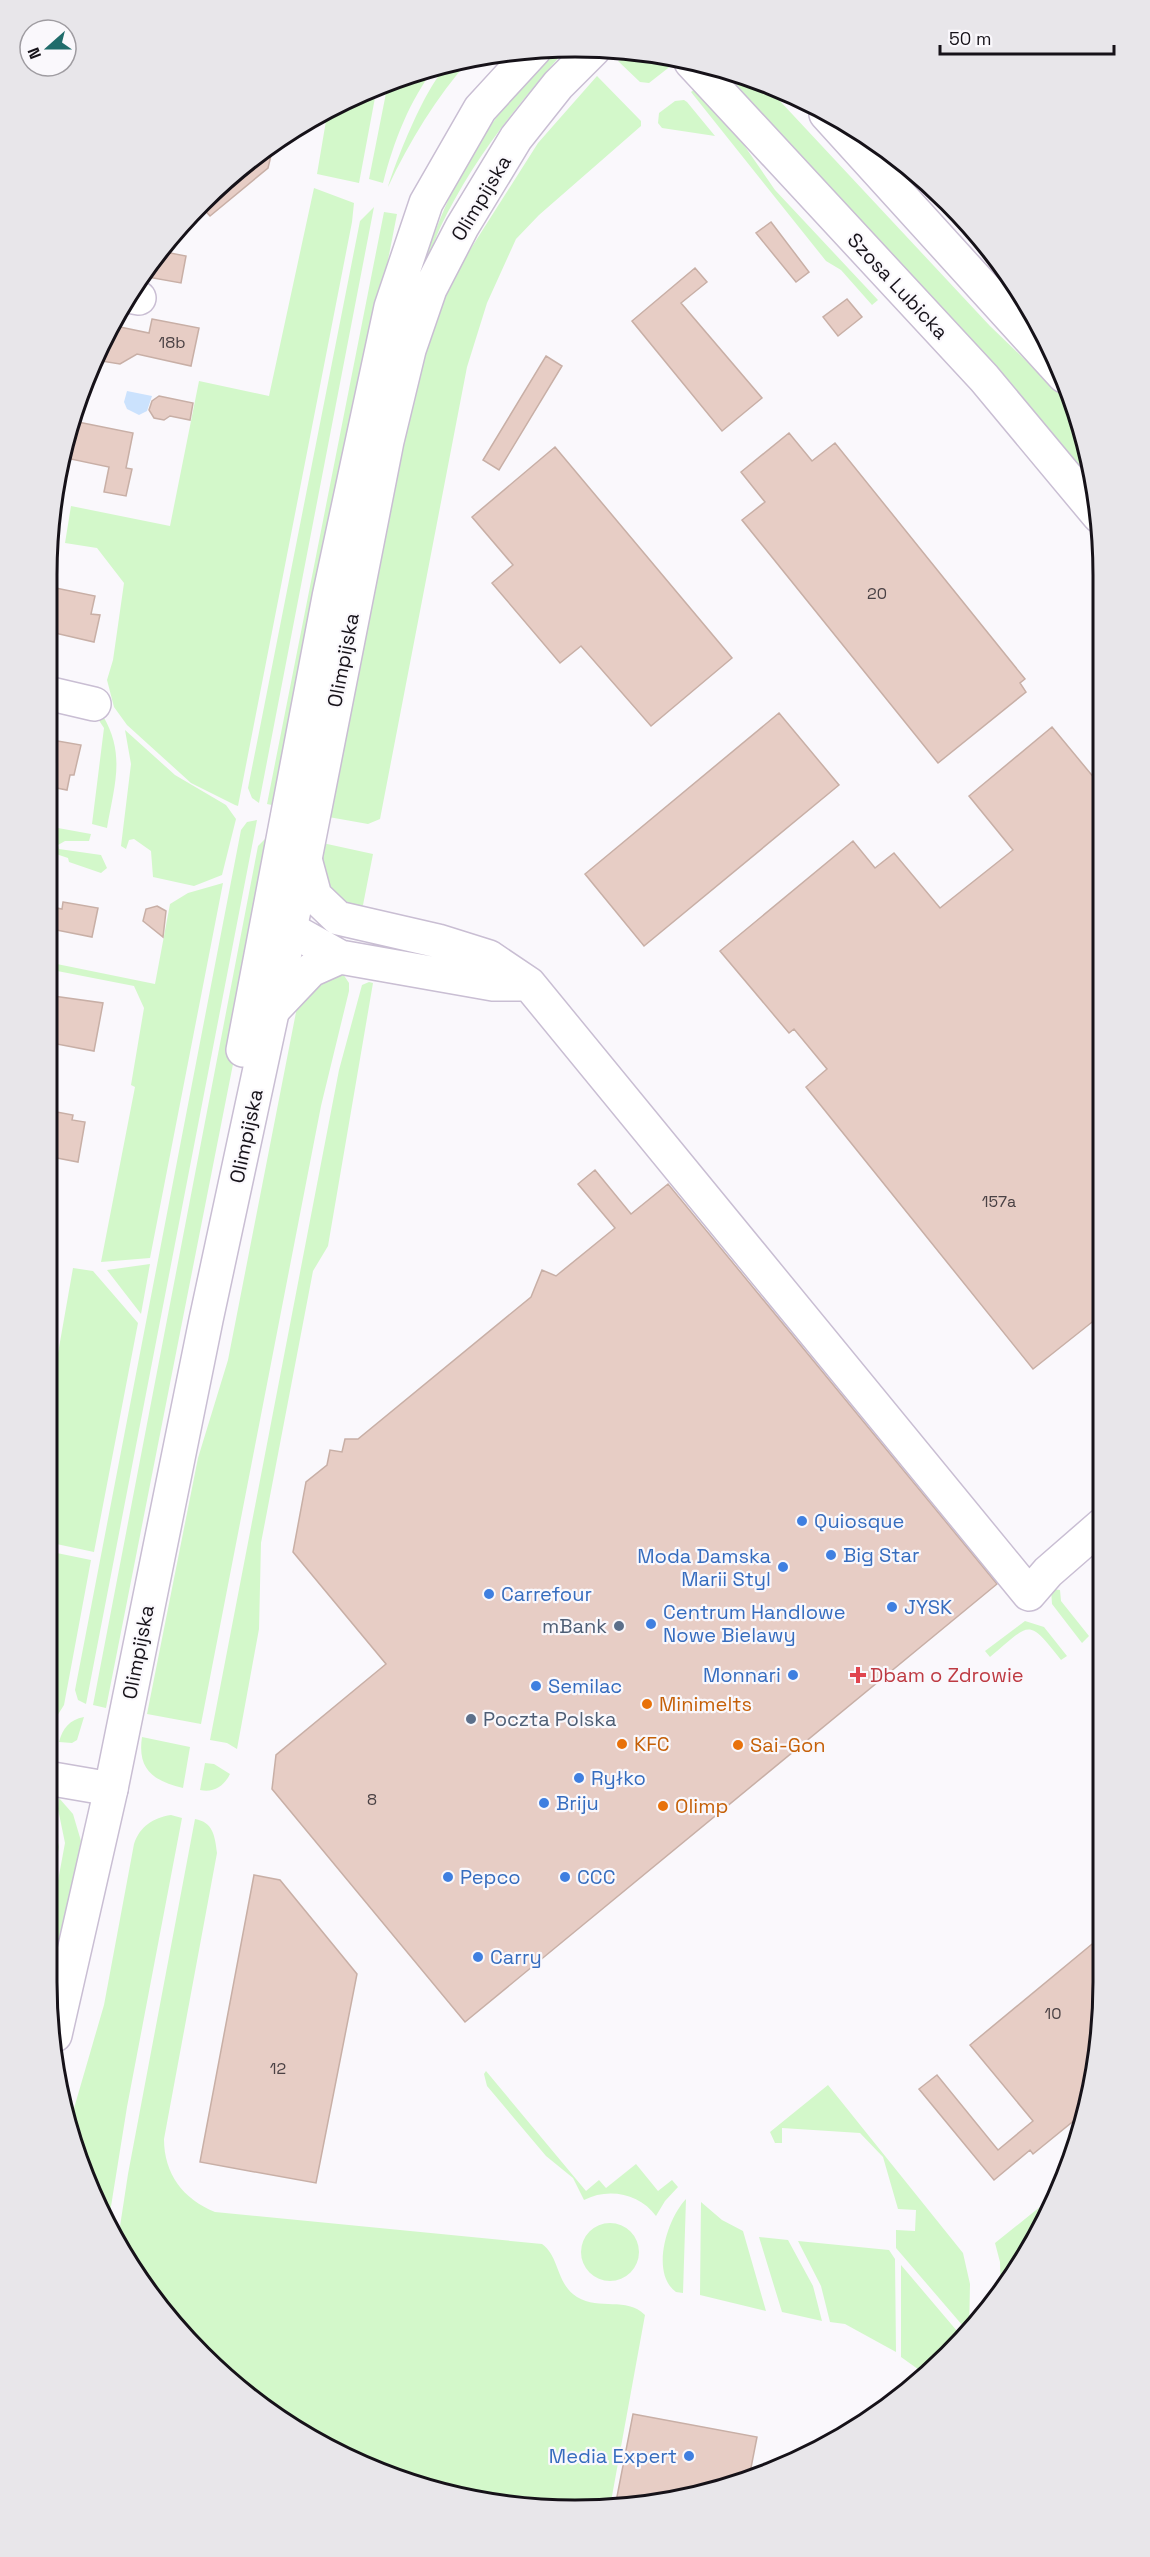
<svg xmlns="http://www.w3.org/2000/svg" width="1150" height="2557" font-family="'Space Grotesk',sans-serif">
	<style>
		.green { fill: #d3f8ca }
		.water { fill: #cbe2fd }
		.building { fill: #e7cdc5; stroke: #c8afa6; stroke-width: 1.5 }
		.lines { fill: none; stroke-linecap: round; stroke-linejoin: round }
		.minor-casing { stroke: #c9bed3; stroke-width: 36 }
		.major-casing { stroke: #c9bed3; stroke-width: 36 }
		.minor { stroke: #fff; stroke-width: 33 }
		.major { stroke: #fff; stroke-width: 33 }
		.shop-dot { fill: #3f7fe0; stroke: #faf8fc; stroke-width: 2 }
		.service-dot { fill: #5c6f8a; stroke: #faf8fc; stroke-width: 2 }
		.health-dot { fill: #e0444e; stroke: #faf8fc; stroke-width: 2 }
		.food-dot { fill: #e8710a; stroke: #faf8fc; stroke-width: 2 }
		.labels { text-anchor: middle; stroke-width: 4.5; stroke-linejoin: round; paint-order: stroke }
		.number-label { font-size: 16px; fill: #4a4144 }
		.street-label { font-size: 20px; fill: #161219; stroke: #faf8fc }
		.shop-label { font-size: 20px; fill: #366cbe; stroke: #faf8fc; text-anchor: start }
		.service-label { font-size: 20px; fill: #4e5e75; stroke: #faf8fc; text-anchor: end }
		.health-label { font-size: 20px; fill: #be3a42; stroke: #faf8fc; text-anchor: start }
		.food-label { font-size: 20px; fill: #c56008; stroke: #faf8fc; text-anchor: start }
		.rim { fill: none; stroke: #161219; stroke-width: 3 }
	</style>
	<rect width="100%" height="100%" fill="#faf8fc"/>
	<path class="green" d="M 554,48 L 567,48 C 518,104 472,160 440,228 C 429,253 423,281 415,307 L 409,305 C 426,255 442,207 468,161 C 490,120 524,84 554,48 Z
		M 644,52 L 660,56 L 672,65 L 649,83 L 640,82 L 618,61 Z
		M 470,59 C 436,98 410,140 388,187 C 396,161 429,76 452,62 C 456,60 465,60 470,59 Z
		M 436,66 C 409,101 394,141 383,183 L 369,179 L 388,83 Z
		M 718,68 L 745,75 L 765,85 L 990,326 L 1072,405 L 1095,490 Z
		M 597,76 L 641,121 L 641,126 L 539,215 L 516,239 L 487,303 L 467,367 L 380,819 L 368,824 L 323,816 L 398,427 L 440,297 L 538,143 Z
		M 377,87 L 359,183 L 317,174 L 328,109 L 342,101 Z
		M 696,88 L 737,135 L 775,190 L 878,300 L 872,305 L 841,270 L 826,261 L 691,92 Z
		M 684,100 L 687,102 L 715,136 L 662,128 L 658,123 L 659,113 L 675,101 Z
		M 314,188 L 354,203 L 352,222 L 238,806 L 235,805 L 191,783 L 127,725 L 114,707 L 107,680 L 113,660 L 124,583 L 97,548 L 65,543 L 71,506 L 170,526 L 199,381 L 269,396 Z
		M 374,207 L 259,803 L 252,798 L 248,788 L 360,221 Z
		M 384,212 L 397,214 L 281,807 L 267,804 Z
		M 103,716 C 126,755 114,786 107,828 L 92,824 L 104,728 L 98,719 Z
		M 125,730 L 175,775 L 226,805 L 236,819 L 222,875 L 194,886 L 153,877 L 151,851 L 134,839 L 129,840 L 126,849 L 121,846 L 131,764 Z
		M 257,820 L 86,1704 L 78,1700 L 75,1690 L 241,830 L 247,822 Z
		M 47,826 L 91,834 L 89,841 L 65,841 L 58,845 L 59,849 L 101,855 L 107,868 L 101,873 L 69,862 L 68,858 L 56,854 L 54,857 L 47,856 Z
		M 278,836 L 106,1708 L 93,1705 L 258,846 L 266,838 Z
		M 318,842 L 373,854 L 363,905 L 352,912 L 334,903 Z
		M 223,883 L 150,1258 L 101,1262 L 135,1087 L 131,1085 L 144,1008 L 134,986 L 47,969 L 47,962 L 155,984 L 170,904 L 188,893 Z
		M 331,972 L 343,974 L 349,983 L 349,991 L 321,1106 L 201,1724 L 147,1714 L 198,1458 L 228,1360 L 298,1002 Z
		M 369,982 L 373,983 L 328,1246 L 313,1271 L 261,1543 L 259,1629 L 237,1749 L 227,1743 L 210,1740 L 339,1070 L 362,985 Z
		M 150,1264 L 141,1314 L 107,1270 Z
		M 73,1268 L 93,1271 L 138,1323 L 94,1552 L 47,1542 L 51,1506 L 47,1499 L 47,1380 L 54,1376 Z
		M 47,1551 L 91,1560 L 64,1705 L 47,1732 Z
		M 1051,1589 L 1060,1590 L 1061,1601 L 1089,1636 L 1082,1643 L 1052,1604 Z
		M 1025,1621 L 1044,1627 L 1067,1656 L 1061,1660 C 1027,1617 1031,1623 990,1657 L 985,1651 Z
		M 84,1717 L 77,1740 L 72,1743 L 59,1742 C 63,1728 69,1720 84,1717 Z
		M 142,1737 L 190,1747 L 183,1788 C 154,1781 137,1770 142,1737 Z
		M 205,1763 L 214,1764 L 230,1774 C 224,1786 214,1793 200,1790 Z
		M 49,1793 L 50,1809 L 59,1847 L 47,1911 L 47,1835 L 49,1822 L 47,1806 Z
		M 59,1798 L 73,1814 L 81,1841 L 49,1998 L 47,1940 L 65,1843 L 58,1809 Z
		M 171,1815 L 182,1818 L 127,2107 L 108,2225 L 75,2152 L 70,2122 L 104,2005 L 134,1844 C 140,1826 153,1818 171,1815 Z
		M 195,1819 C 213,1822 215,1836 217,1853 L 164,2139 C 164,2174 183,2199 215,2212 L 542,2244 C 560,2257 556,2284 577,2297 C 600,2311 626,2296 645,2315 L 610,2507 L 575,2510 L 472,2500 L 311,2440 L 177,2330 L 117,2246 L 128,2174 Z
		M 486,2071 L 586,2191 L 599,2180 L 606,2188 L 636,2164 L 658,2191 L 672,2180 L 678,2187 L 665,2201 L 656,2216 C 640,2194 609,2187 584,2200 L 573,2178 L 546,2156 L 487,2086 L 484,2074 Z
		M 828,2085 L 963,2253 L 970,2284 L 969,2333 L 896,2248 L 896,2230 L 915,2231 L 916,2210 L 898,2209 L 883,2157 L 860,2133 L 782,2128 L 782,2143 L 775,2143 L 770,2132 Z
		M 1056,2194 L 1033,2247 L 1001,2291 L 1000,2262 L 995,2243 Z
		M 686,2199 L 683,2293 L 676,2292 C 650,2273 667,2219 686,2199 Z
		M 701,2202 L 722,2220 L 743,2231 L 766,2311 L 700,2295 Z
		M581 2252a29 29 0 1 1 58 0a29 29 0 1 1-58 0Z
		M 759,2237 L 788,2240 L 813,2286 L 822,2321 L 782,2312 Z
		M 798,2241 L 889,2250 L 895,2259 L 896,2352 L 845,2324 L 830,2322 L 821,2286 Z
		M 901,2265 L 963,2338 L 922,2372 L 901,2357 Z"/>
	<path class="water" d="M 127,391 L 152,396 L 147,411 L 139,415 L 127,409 L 124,402 Z"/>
	<path class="building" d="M 274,143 L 268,168 L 210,216 L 200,205 L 254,156 Z
		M 771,222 L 809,272 L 796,282 L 756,233 Z
		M 160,251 L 186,256 L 181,283 L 142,276 Z
		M 695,268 L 707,282 L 681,303 L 762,398 L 722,431 L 632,321 Z
		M 847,299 L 862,317 L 838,336 L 823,317 Z
		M 152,319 L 199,328 L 191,366 L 137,354 L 120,364 L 101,361 L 104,347 L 101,346 L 111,325 L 149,333 Z
		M 546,356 L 562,366 L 499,470 L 483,460 Z
		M 159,396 L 193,403 L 190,420 L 170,416 L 164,420 L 154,418 L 149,410 L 152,401 Z
		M 73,421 L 133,433 L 126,468 L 132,469 L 126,496 L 104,492 L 109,467 L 66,458 Z
		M 789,433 L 812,461 L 835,443 L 1025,679 L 1020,683 L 1026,692 L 938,763 L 742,520 L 765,502 L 741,472 Z
		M 555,447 L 732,658 L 651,726 L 581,646 L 560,663 L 492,583 L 513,565 L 472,517 Z
		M 46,586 L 95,596 L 91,614 L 100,615 L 94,642 L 46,631 Z
		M 779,713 L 839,785 L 644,946 L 585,874 Z
		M 1052,727 L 1100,785 L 1101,1315 L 1033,1369 L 806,1087 L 827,1069 L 794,1029 L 789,1033 L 720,951 L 853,841 L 875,868 L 894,853 L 940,908 L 1013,850 L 969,796 Z
		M 46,739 L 81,745 L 74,775 L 70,775 L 67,790 L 46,786 Z
		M 63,902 L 98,908 L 92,937 L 46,928 L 46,906 L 62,909 Z
		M 157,906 L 166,911 L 163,937 L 143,921 L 146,909 Z
		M 46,995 L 103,1003 L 94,1051 L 46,1042 Z
		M 46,1110 L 73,1115 L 72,1120 L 85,1122 L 78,1162 L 46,1156 Z
		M 595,1170 L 631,1214 L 668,1184 L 997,1584 L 465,2022 L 272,1789 L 276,1755 L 386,1664 L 293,1552 L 306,1482 L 327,1465 L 330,1450 L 342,1452 L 345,1439 L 358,1439 L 531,1297 L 542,1270 L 556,1276 L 615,1228 L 578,1184 Z
		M 254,1875 L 280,1880 L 357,1974 L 316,2183 L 200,2162 Z
		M 1103,1935 L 1104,1982 L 1082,2114 L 1033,2154 L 1030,2150 L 994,2180 L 919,2089 L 937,2075 L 998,2150 L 1033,2121 L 970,2045 Z
		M 633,2414 L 757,2437 L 750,2473 L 678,2500 L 615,2507 Z"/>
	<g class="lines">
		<g class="minor-casing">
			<path id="minor" d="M 128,296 L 139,298
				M 47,693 L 94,704
				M 305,859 L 315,896 L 338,918 L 438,941 L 489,957 L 529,984 L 1029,1594 L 1048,1572 L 1102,1525
				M 279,903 L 290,929 L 340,957 L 493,984 L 529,984
				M 273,1010 L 311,970 L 340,957
				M 47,1778 L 111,1789"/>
		</g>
		<g class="major-casing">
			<path id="major" d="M 691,62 L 984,378 L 1099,516
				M 826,114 L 1064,376
				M 243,1050 L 329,597 L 391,307 L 426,203 L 480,109 L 535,49
				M 55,2035 L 111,1789 L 206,1320 L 305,859 L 387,441 L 409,350 L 430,289 L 462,227 L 516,138 L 558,85 L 594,49"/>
		</g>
		<use href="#minor" class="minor"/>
		<use href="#major" class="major"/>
	</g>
	<g class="shop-dot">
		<circle cx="802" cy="1521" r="6"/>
		<circle cx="831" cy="1555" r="6"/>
		<circle cx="783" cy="1567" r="6"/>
		<circle cx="489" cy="1594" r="6"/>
		<circle cx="892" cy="1607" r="6"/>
		<circle cx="651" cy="1624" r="6"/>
		<circle cx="793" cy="1675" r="6"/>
		<circle cx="536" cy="1686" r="6"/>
		<circle cx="579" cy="1778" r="6"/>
		<circle cx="544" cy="1803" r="6"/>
		<circle cx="448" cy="1877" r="6"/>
		<circle cx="565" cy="1877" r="6"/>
		<circle cx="478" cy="1957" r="6"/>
		<circle cx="689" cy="2456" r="6"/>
	</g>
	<g class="service-dot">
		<circle cx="619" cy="1626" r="6"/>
		<circle cx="471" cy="1719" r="6"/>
	</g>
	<path class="health-dot" d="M855 1666h6v6h6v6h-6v6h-6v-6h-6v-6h6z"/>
	<g class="food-dot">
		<circle cx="647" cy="1704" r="6"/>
		<circle cx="622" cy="1744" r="6"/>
		<circle cx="738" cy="1745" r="6"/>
		<circle cx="663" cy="1806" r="6"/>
	</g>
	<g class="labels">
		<g class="number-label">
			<text x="172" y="348">18b</text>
			<text x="877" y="599">20</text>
			<text x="999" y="1207">157a</text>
			<text x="372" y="1805">8</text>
			<text x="1053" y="2019">10</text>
			<text x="278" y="2074">12</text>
		</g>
		<g class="street-label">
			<text transform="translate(481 198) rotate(-59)" y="7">Olimpijska</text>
			<text transform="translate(898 286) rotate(47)" y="7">Szosa Lubicka</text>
			<text transform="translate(343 660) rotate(-79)" y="7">Olimpijska</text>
			<text transform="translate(246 1136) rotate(-78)" y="7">Olimpijska</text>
			<text transform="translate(138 1652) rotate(-79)" y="7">Olimpijska</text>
		</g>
		<g class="shop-label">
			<text x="814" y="1528">Quiosque</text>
			<text x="843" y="1562">Big Star</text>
			<text x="771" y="1563" text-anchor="end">Moda Damska<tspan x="771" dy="23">Marii Styl</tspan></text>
			<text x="501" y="1601">Carrefour</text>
			<text x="904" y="1614">JYSK</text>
			<text x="663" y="1619">Centrum Handlowe<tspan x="663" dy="23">Nowe Bielawy</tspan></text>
			<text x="781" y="1682" text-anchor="end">Monnari</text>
			<text x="548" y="1693">Semilac</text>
			<text x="591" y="1785">Ryłko</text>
			<text x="556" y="1810">Briju</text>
			<text x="460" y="1884">Pepco</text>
			<text x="577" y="1884">CCC</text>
			<text x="490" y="1964">Carry</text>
			<text x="677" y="2463" text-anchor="end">Media Expert</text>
		</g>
		<g class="service-label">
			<text x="607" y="1633">mBank</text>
			<text x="483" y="1726" text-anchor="start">Poczta Polska</text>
		</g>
		<g class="health-label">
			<text x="870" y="1682">Dbam o Zdrowie</text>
		</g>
		<g class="food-label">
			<text x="659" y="1711">Minimelts</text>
			<text x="634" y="1751">KFC</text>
			<text x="750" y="1752">Sai-Gon</text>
			<text x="675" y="1813">Olimp</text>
		</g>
	</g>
	<path d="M0 0H1150V2557H0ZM575 57H575A518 518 0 0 1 1093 575V1982A518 518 0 0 1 575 2500H575A518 518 0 0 1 57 1982V575A518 518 0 0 1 575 57Z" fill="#e8e6ea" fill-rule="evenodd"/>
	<path class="rim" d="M575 57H575A518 518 0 0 1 1093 575V1982A518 518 0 0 1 575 2500H575A518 518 0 0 1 57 1982V575A518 518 0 0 1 575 57Z"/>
	<g transform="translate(48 48) rotate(249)"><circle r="28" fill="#faf8fc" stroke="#9f9ca1" stroke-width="1.5"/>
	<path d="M0-4.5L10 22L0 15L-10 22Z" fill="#206c6b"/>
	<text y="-9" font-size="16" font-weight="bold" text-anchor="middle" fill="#161219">N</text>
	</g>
	<path d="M940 45v9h174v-9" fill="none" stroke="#161219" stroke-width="3"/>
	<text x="949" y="45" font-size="18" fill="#161219" stroke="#faf8fc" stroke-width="4.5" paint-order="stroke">50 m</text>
</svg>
